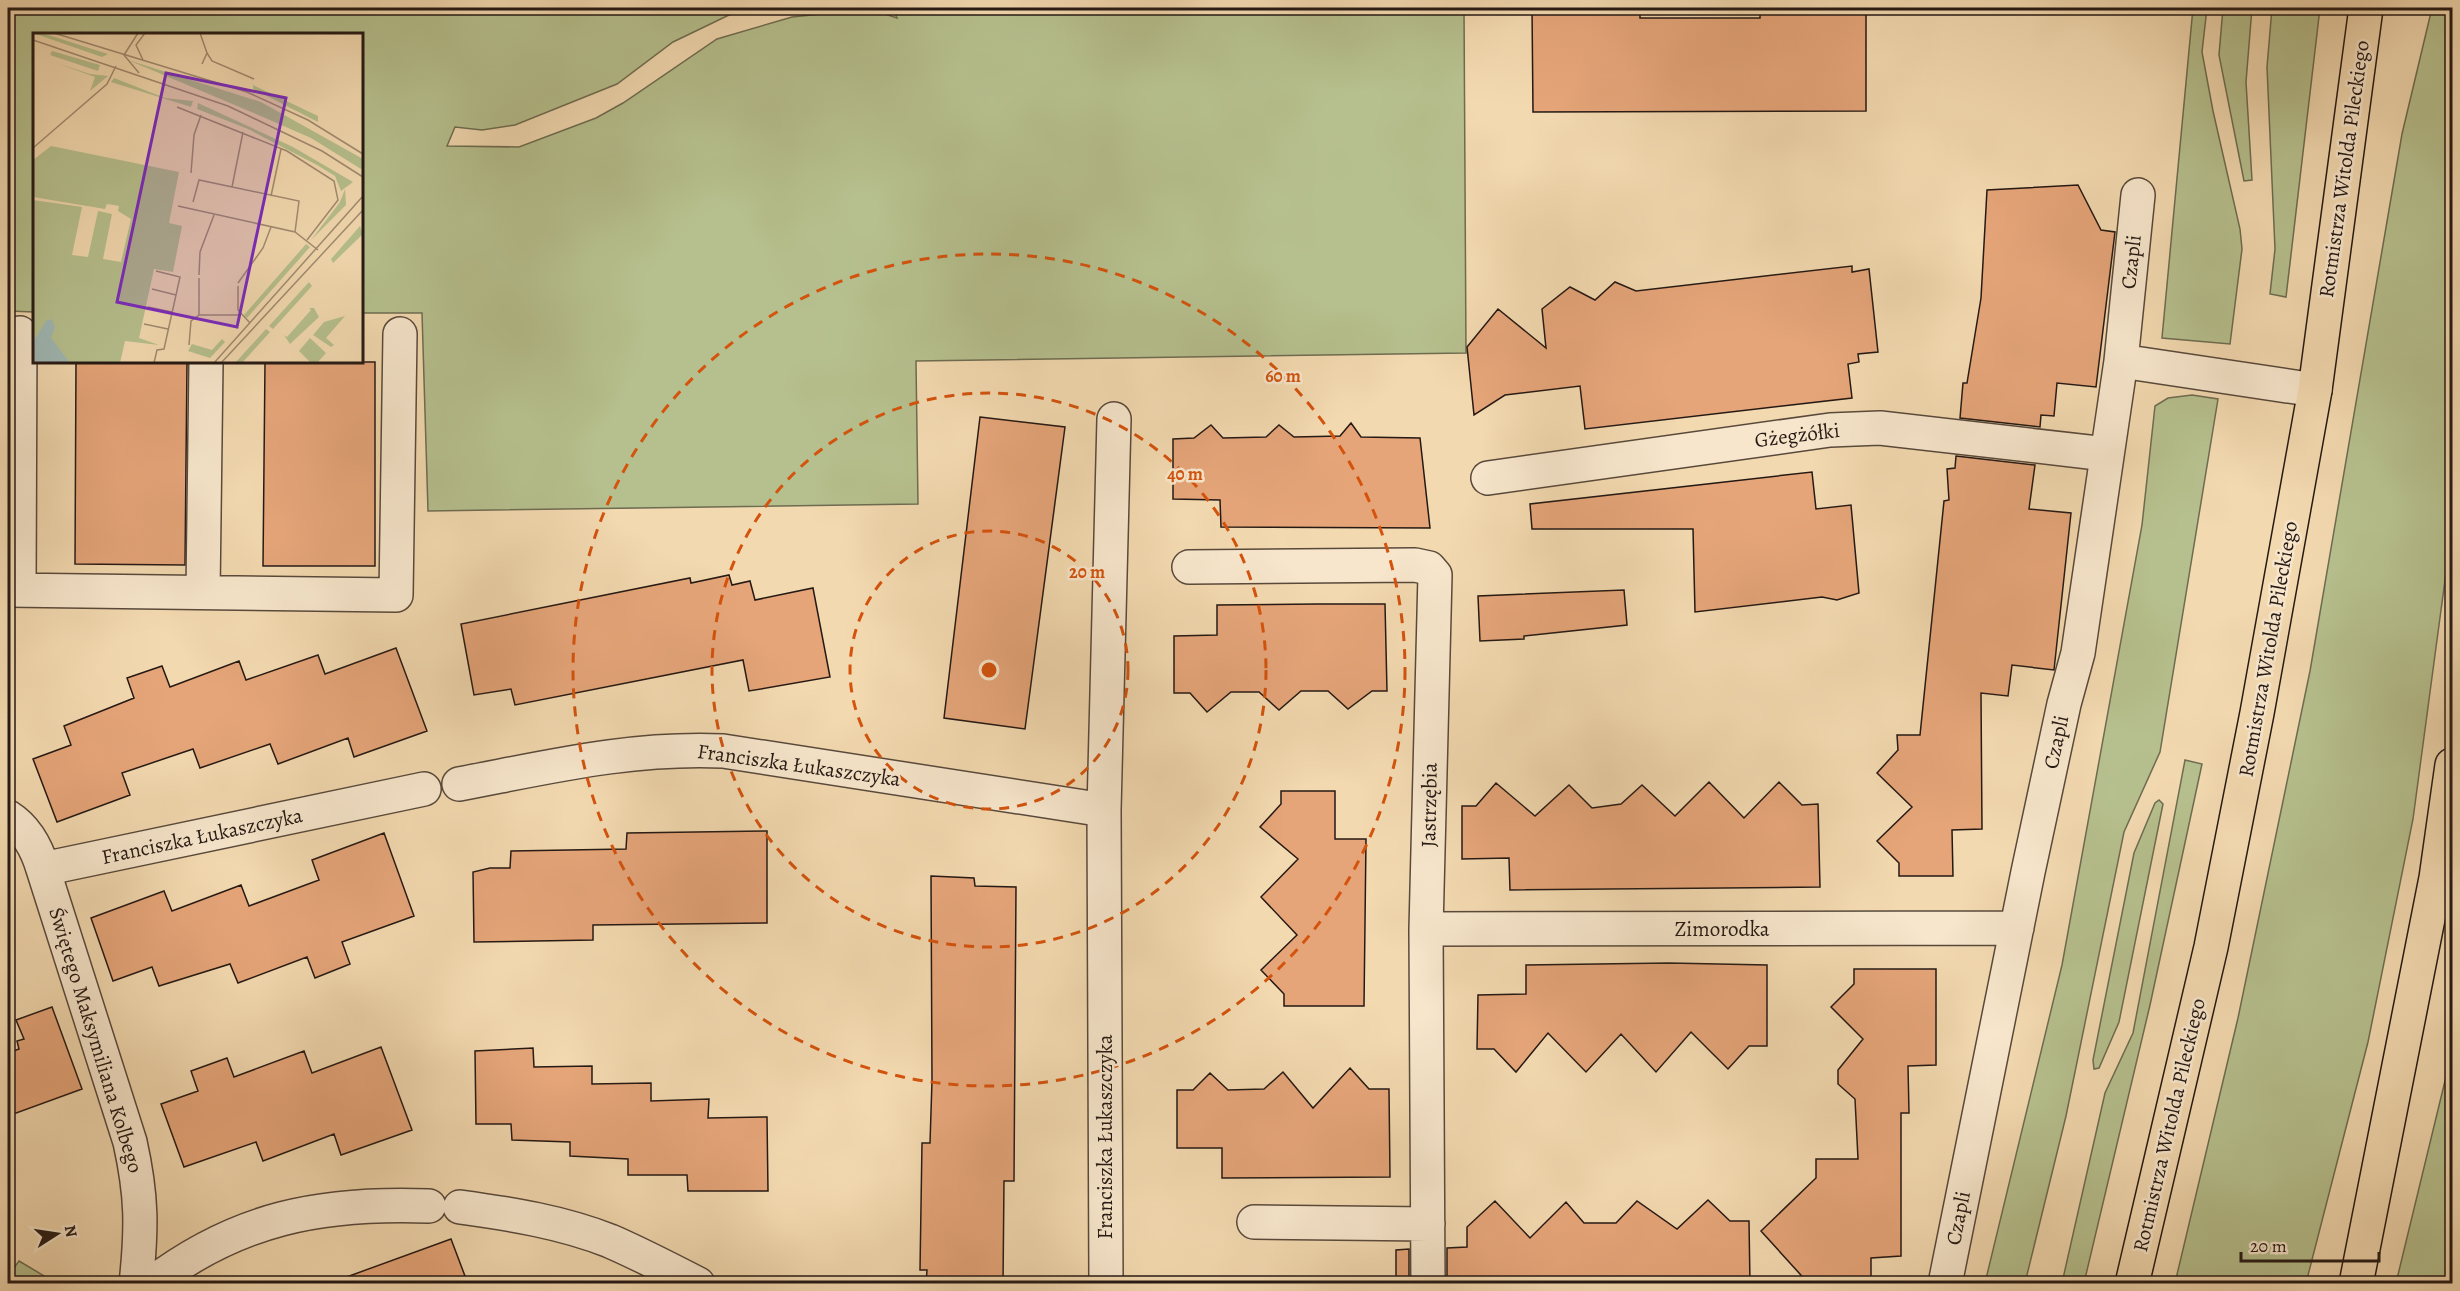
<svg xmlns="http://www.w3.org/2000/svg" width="2460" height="1291" font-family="Alegreya,serif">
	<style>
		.green { fill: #b6c08e; stroke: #6e6c51; stroke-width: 1.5 }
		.building { fill: #e5a579; stroke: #251914; stroke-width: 1.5 }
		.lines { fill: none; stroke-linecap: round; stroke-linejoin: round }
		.minor-casing { stroke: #58493b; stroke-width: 36 }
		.major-casing { stroke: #251914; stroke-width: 36 }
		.minor { stroke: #f7e6cc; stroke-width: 33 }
		.major { stroke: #f3d9b0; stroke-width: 33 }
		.ring { fill: none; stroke: #d4530d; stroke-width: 3; stroke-dasharray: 10 8 }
		.labels { text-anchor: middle; stroke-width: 5; stroke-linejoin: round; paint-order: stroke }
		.street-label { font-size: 21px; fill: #251914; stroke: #f7e6cc }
		.inset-road { fill: none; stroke: #a18c72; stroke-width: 1.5 }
		.view { fill: #7b2cbf; fill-opacity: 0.15; stroke: #7b2cbf; stroke-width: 3 }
		.inset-edge { fill: none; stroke: #251914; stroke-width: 3 }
		.centre { fill: #d4530d; stroke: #f7e6cc; stroke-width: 3 }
		.ring-label { font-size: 18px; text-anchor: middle; font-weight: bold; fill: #d4530d; stroke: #f7e6cc; stroke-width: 5; stroke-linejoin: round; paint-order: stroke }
	</style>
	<rect width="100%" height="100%" fill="#f3d9b0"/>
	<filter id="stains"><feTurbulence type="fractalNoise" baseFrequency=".00333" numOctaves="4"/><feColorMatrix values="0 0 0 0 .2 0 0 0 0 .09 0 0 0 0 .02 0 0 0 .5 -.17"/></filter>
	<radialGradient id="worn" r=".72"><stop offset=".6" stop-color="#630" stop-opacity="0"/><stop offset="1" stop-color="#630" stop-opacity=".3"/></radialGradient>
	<path class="green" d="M 8,8 L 753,8 L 729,15 L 673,42 L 617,84 L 515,125 L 482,130 L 455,127 L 447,146 L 519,147 L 596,118 L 623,103 L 717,39 L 792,17 L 870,9 L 897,18 L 893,8 L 1464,8 L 1466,353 L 916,361 L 918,504 L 428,511 L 422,313 L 362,313 L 362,34 L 34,34 L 34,312 L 8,311 Z
		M 2193,8 L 2207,8 L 2202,52 L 2213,111 L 2240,229 L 2242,249 L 2230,344 L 2162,338 Z
		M 2223,8 L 2252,8 L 2246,82 L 2252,180 L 2244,181 L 2219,55 Z
		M 2272,8 L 2320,8 L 2286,297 L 2270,294 L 2275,249 L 2267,67 Z
		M 2432,8 L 2452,8 L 2452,528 L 2413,819 L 2368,1042 L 2306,1283 L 2175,1283 L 2238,1018 L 2310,671 L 2402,134 Z
		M 2192,395 L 2218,399 L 2160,752 L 2124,832 L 2066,1116 L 2025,1283 L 1985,1283 L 2062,965 L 2142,525 L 2155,406 L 2168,398 Z
		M 2185,760 L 2202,764 L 2150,1005 L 2084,1283 L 2062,1283 L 2105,1093 L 2133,1033 Z
		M 2159,800 L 2163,804 L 2119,1022 L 2099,1068 L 2094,1069 L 2093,1060 L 2134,853 L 2155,803 Z
		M 2452,1052 L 2452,1264 L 2448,1283 L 2396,1283 Z
		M 19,1261 L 56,1283 L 8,1283 L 8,1276 Z"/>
	<path class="building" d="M 1532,8 L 1640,8 L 1640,18 L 1760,18 L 1760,8 L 1866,8 L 1866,111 L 1533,112 Z
		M 2078,185 L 2101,230 L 2115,232 L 2096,387 L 2057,383 L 2054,416 L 2041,415 L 2040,427 L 1960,418 L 1963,383 L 1967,383 L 1981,298 L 1987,190 Z
		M 1852,266 L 1852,272 L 1869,269 L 1878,352 L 1858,354 L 1859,362 L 1848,364 L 1852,398 L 1585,429 L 1580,386 L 1505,395 L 1474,415 L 1467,347 L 1498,309 L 1546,348 L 1542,309 L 1570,287 L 1595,300 L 1615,282 L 1636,291 Z
		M 76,362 L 187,362 L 185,565 L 75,564 Z
		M 265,362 L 375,362 L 375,566 L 263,566 Z
		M 980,417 L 1065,427 L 1025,729 L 944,718 Z
		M 1351,423 L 1361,437 L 1420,438 L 1430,528 L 1221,527 L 1220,500 L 1173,499 L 1173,439 L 1194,438 L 1211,425 L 1223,438 L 1266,437 L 1279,425 L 1294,437 L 1340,436 Z
		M 1956,456 L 2035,465 L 2029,509 L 2071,513 L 2054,670 L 2012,665 L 2008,696 L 1981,693 L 1982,829 L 1952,830 L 1953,876 L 1899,876 L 1899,863 L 1877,841 L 1912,807 L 1877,773 L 1898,750 L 1897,735 L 1920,735 L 1944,501 L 1949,500 L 1947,469 L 1955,468 Z
		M 1812,472 L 1816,509 L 1851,505 L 1859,593 L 1837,600 L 1822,597 L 1695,612 L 1693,529 L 1532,529 L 1530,504 Z
		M 729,575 L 732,585 L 750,581 L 755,600 L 813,588 L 830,677 L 749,691 L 743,660 L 515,705 L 511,689 L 474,695 L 461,624 L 690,578 L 691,583 Z
		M 1624,590 L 1627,625 L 1524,636 L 1524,639 L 1480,641 L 1478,596 Z
		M 1317,604 L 1385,604 L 1387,691 L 1372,691 L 1348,709 L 1328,691 L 1301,691 L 1279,710 L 1259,692 L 1231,692 L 1207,712 L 1190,693 L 1174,693 L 1174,636 L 1217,635 L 1217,605 Z
		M 396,648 L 427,731 L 354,757 L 348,738 L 278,764 L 270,744 L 200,768 L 193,749 L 122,773 L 130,795 L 57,822 L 33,759 L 71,745 L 64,726 L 134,698 L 127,678 L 162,666 L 170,687 L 239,661 L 246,680 L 318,655 L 325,674 Z
		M 1709,782 L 1744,818 L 1779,782 L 1802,805 L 1818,804 L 1820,887 L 1510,890 L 1509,858 L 1462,859 L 1462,806 L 1476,806 L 1496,783 L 1535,816 L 1569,785 L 1592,808 L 1621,804 L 1642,785 L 1675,816 Z
		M 1281,791 L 1335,791 L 1335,839 L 1366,839 L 1364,1006 L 1284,1006 L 1284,994 L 1261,970 L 1297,935 L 1261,897 L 1298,859 L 1260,827 L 1281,804 Z
		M 767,831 L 767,923 L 593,925 L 593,940 L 474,942 L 473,872 L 490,868 L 510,868 L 511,851 L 626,849 L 627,833 Z
		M 384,833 L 414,916 L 342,942 L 350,964 L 315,978 L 307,957 L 238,983 L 230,964 L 159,986 L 152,967 L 113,981 L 91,918 L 164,891 L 172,911 L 241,885 L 249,906 L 319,880 L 312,860 Z
		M 931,876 L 974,878 L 975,886 L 1016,887 L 1014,1181 L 1004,1181 L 1003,1284 L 926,1284 L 927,1270 L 920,1270 L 922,1143 L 930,1143 L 932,1081 Z
		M 1669,963 L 1767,965 L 1767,1046 L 1749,1046 L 1728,1069 L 1691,1032 L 1656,1072 L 1621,1034 L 1586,1072 L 1548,1033 L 1516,1072 L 1494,1049 L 1477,1049 L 1478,995 L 1526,994 L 1526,965 Z
		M 1854,969 L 1936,969 L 1936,1065 L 1908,1066 L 1909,1113 L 1901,1113 L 1901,1256 L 1871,1258 L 1871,1284 L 1809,1284 L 1761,1231 L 1816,1178 L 1816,1159 L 1858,1159 L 1855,1099 L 1838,1084 L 1838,1070 L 1863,1039 L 1831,1007 L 1854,984 Z
		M 52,1007 L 82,1089 L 8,1116 L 8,1053 L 19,1049 L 17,1041 L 24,1039 L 16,1020 Z
		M 381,1047 L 412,1130 L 341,1155 L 334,1134 L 263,1161 L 256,1142 L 184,1167 L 161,1104 L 198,1091 L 191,1071 L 227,1058 L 234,1077 L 304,1051 L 312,1073 Z
		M 533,1048 L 534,1067 L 592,1066 L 592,1084 L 651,1083 L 651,1101 L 709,1099 L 708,1118 L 767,1117 L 768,1191 L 688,1191 L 687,1175 L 628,1175 L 628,1159 L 570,1156 L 570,1142 L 512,1140 L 511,1124 L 476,1124 L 475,1051 Z
		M 1350,1068 L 1369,1089 L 1389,1089 L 1390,1177 L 1222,1178 L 1222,1148 L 1177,1148 L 1177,1090 L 1193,1090 L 1210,1073 L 1228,1090 L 1264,1089 L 1283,1072 L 1313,1108 Z
		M 1708,1200 L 1730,1221 L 1749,1221 L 1750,1284 L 1447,1281 L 1447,1248 L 1467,1247 L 1467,1227 L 1495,1201 L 1530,1238 L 1566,1202 L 1584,1223 L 1616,1223 L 1637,1201 L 1677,1229 Z
		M 451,1239 L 468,1284 L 341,1284 L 341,1279 Z
		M 1409,1249 L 1409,1281 L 1396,1281 L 1396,1250 Z"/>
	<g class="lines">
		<g class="minor-casing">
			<path id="minor" d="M 2121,361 L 2315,390
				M 1488,478 L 1830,430 L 1880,428 L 2106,454
				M 1189,567 L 1415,565 L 1429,568 L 1435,575 L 1426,929 L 1428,1284
				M 8,590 L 396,595 L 400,334
				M 19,590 L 20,333
				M 203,592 L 206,362
				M 459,784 C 549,767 630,747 723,751 L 1104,810
				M 8,817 C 27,829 37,849 43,869 L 424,789
				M 43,869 L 130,1142 C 142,1196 142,1228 136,1284
				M 1426,929 L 2017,928
				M 460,1207 C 511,1214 562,1222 610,1241 C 640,1254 669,1269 698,1284
				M 1254,1222 L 1428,1224
				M 151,1284 C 238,1218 321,1202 429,1206
				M 1106,1284 L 1104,810 L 1114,419
				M 1945,1284 L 2028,872 L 2064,704 L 2078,653 L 2121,361 L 2138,195"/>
		</g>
		<g class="major-casing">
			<path id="major" d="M 2132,1284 L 2211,947 L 2257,713 L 2315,390 L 2366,8
				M 2356,1284 L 2436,878 L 2452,765"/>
		</g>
		<use href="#minor" class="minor"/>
		<use href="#major" class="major"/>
	</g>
	<g class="ring">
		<circle cx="989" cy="670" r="139"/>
		<circle cx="989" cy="670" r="277"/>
		<circle cx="989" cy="670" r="416"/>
	</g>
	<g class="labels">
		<g class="street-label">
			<text transform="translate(2344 169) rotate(-82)" y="7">Rotmistrza Witolda Pileckiego</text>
			<text transform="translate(2131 262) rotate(-84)" y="7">Czapli</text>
			<text transform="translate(1797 435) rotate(-7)" y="7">Gżegżółki</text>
			<text transform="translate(2268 649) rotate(-80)" y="7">Rotmistrza Witolda Pileckiego</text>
			<text transform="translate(2056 742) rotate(-78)" y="7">Czapli</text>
			<text transform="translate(799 765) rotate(8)" y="7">Franciszka Łukaszczyka</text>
			<text transform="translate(1429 805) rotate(-89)" y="7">Jastrzębia</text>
			<text transform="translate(202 836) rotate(-12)" y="7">Franciszka Łukaszczyka</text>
			<text x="1722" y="936">Zimorodka</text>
			<text transform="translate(96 1040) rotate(73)" y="7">Świętego Maksymiliana Kolbego</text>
			<text transform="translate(2169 1125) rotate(-77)" y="7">Rotmistrza Witolda Pileckiego</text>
			<text transform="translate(1105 1137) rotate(-90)" y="7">Franciszka Łukaszczyka</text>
			<text transform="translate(1958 1218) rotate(-79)" y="7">Czapli</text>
		</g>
	</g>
	<g transform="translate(33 33)">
		<rect width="330" height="330" fill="#f3d9b0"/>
		<path d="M 0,0 L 9,0 L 75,21 L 69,24 ZM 19,18 L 67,32 L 65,38 L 17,22 ZM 95,27 L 228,69 L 330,126 L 330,133 L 328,136 L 278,105 L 223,81 ZM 23,30 L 57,41 L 75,43 L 57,58 L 62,44 ZM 81,45 L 132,65 L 160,68 L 158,74 L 78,49 ZM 220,52 L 285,83 L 285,89 L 220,56 ZM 165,70 L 260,114 L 320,149 L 308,158 L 302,143 L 284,132 L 215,96 L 164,76 ZM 18,113 L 146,139 L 136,190 L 149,193 L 140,239 L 121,236 L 106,305 L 126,312 L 92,308 L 87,330 L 0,330 L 0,167 L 49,174 L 39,222 L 55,224 L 65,178 L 79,181 L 70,226 L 88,229 L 98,186 L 85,178 L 86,173 L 74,171 L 72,176 L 0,164 L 0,127 ZM 312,156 L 313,172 L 278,207 L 307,169 ZM 327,193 L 330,201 L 300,230 L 298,226 ZM 273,211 L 277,214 L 214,285 L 211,282 ZM 276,249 L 279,253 L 240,296 L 236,293 ZM 276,275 L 281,275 L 286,284 L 257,311 L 251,302 L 254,304 L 278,277 ZM 312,283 L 293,305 L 301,312 L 298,314 L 280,302 L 291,289 ZM 233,296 L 237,299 L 209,330 L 202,330 ZM 277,305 L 293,320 L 284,330 L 278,330 L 266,318 ZM 189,306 L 192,309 L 177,325 L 155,318 L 159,311 L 179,317 Z" fill="#b6c08e"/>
		<path d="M 19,286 L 22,294 L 18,305 L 37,330 L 0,330 L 0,309 L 13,288 Z" fill="#9fb8b5"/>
		<path class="inset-road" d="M 21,0 L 214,59 L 275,87 L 330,121M 105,0 L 91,22 L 106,40M 167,0 L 174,20 L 169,31M 0,7 L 195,73 L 289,118 L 330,144M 174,20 L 179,28 L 221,46M 110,27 L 103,12 L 112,0M 144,74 L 254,118 L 301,148 L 305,167 L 274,207M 0,115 L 74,51 L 83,33M 158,140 L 161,102 L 168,82M 199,154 L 210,99M 238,163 L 248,116M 160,169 L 166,147 L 266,168 L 262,199M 145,173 L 262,199 L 285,217M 166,242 L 167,219 L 181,182M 205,250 L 230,215 L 238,194M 205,253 L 205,277 L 217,290M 119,256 L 143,262M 115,274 L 139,279M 166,282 L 207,282M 111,291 L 135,296M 156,312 L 158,288 L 166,282 L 166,245M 121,330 L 124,317 L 131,316 L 147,244 L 123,238M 181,330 L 330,163M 188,330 L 330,177"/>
		<path class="view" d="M 133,40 L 253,65 L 204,294 L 84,269 Z"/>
		<rect width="330" height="330" class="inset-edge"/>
	</g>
	<circle cx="989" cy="670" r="9" class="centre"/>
	<g class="ring-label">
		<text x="1283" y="382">60 m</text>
		<text x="1185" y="480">40 m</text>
		<text x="1087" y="578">20 m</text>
	</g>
	<rect width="2460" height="1291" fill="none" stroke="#f3d9b0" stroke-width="30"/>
	<rect x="9" y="9" width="2442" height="1273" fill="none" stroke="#251914" stroke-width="3"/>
	<rect x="15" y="15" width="2430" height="1261" fill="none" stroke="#251914" stroke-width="1.5"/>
	<g transform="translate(57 1234) rotate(78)" stroke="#f7e6cc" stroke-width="4.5" paint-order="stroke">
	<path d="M0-4.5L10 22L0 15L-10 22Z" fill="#251914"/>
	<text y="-9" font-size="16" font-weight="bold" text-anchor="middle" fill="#251914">N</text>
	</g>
	<path d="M2241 1252v9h138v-9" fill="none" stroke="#251914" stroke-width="3"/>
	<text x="2250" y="1252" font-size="18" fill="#251914" stroke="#f7e6cc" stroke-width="4.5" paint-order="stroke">20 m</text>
	<rect width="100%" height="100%" filter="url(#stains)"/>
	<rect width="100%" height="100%" fill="url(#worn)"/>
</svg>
